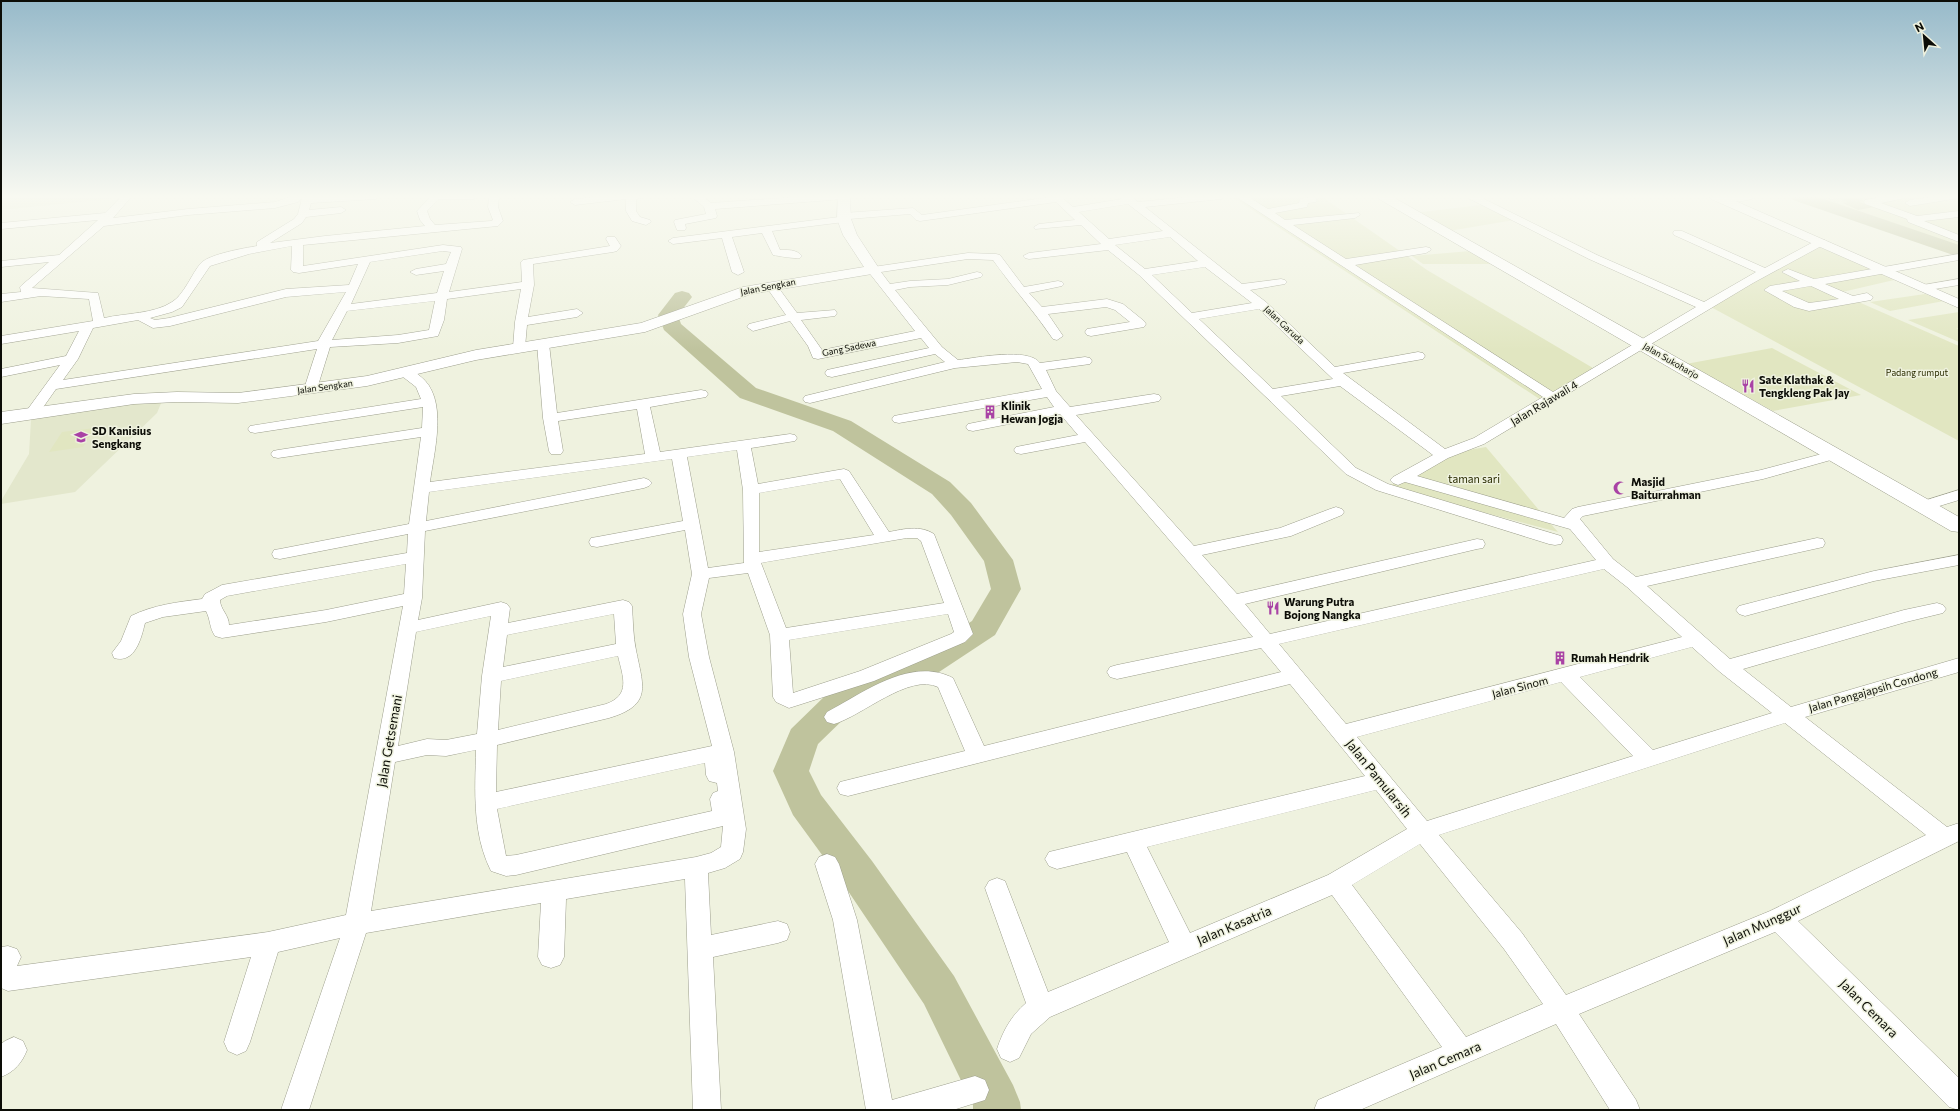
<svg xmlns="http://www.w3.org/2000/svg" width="1960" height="1111" font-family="Commissioner,sans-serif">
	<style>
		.built { fill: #e3e7cc }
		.green { fill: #e1e6c1 }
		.water { fill: #bfc39d }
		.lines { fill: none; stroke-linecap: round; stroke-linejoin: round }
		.river { fill: #bfc39d; fill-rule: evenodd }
		.minor-casing { stroke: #9d9f8d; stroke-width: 1 }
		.tertiary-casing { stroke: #9d9f8d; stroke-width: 1 }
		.secondary-casing { stroke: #9d9f8d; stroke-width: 1 }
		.minor { fill: #fff; fill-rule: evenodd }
		.tertiary { fill: #fff; fill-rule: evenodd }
		.secondary { fill: #fff; fill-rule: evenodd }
		.labels { text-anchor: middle; stroke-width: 3; stroke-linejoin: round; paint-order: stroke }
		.far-street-label { font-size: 9px; fill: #0c0d07; stroke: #eff2df }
		.far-park-label { font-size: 9px; fill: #2a2c00; stroke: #eff2df }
		.poi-label { font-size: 11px; font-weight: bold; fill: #0c0d07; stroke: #eff2df; text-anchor: start }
		.street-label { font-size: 11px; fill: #0c0d07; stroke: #eff2df }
		.park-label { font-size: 11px; fill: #2a2c00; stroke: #eff2df }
		.near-street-label { font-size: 13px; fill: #0c0d07; stroke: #eff2df }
	</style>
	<rect width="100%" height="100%" fill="#eff2df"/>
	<path class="built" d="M 1,196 L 114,196 L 110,199 L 1,210 Z
		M 164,396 L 157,413 L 75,492 L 1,504 L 1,501 L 29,454 L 31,420 L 46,407 Z"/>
	<path class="green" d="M 1231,196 L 1321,196 L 1427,270 L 1598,371 L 1544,402 Z
		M 1804,196 L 1959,196 L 1959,251 Z
		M 1489,204 L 1514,220 L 1449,231 L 1414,213 Z
		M 1817,242 L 1894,280 L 1838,293 L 1959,346 L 1959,441 L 1709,306 Z
		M 1482,250 L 1506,264 L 1423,264 L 1412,256 Z
		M 1925,294 L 1944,301 L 1890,311 L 1870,302 Z
		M 1959,312 L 1959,328 L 1956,329 L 1959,329 L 1959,342 L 1908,320 Z
		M 1772,348 L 1861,395 L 1773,411 L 1686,364 Z
		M 95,428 L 83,447 L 49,452 L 62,432 Z
		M 1486,447 L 1549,522 L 1558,532 L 1387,487 L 1457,452 Z"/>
	<path class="water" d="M 1853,197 L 1864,201 L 1860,202 L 1874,207 L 1858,210 L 1843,203 L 1847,202 L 1841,200 Z"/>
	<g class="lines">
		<path class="river" d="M 1791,196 L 1815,196 L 1959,245 L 1959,257 L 1793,200 Z
			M 682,291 L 689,293 L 692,297 L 678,315 L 681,324 L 756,388 L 851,421 L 950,482 L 971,503 L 1013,560 L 1021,589 L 995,635 L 939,672 L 852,711 L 818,744 L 809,771 L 821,795 L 872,861 L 954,976 L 1013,1085 L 1020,1102 L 1021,1110 L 973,1110 L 973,1105 L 924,1004 L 844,885 L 793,815 L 773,771 L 791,729 L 828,693 L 915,656 L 972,621 L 991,589 L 984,561 L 951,515 L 932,494 L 833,431 L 740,398 L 664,330 L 658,315 L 675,293 Z"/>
		<g class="minor-casing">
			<path id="minor" d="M 122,196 L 132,196 L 113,218 L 188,209 L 275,202 L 293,196 L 381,196 L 376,199 L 311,203 L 309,210 L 341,207 L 346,210 L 341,213 L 306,217 L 302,223 L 270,243 L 325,236 L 425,226 L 420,220 L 417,211 L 431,196 L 479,196 L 474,199 L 439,199 L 427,211 L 430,219 L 435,225 L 491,221 L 493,220 L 488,207 L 489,196 L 499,196 L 498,207 L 503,221 L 498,226 L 303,245 L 303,266 L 443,245 L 461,247 L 462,249 L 449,292 L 522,282 L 521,262 L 523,260 L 610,246 L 606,239 L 607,237 L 615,237 L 621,246 L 617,251 L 613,252 L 533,264 L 534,285 L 528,317 L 577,309 L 583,313 L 577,317 L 527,325 L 525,347 L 524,350 L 519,351 L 513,347 L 515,322 L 521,289 L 447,299 L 444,320 L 438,336 L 398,343 L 330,347 L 316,392 L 306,392 L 304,389 L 317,349 L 56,389 L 37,416 L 27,416 L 25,413 L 60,365 L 1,377 L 1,369 L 66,356 L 79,331 L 1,344 L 1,336 L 93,321 L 89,299 L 41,296 L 1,302 L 1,294 L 21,292 L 20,287 L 22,285 L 49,262 L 1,267 L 1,261 L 59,255 L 98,220 L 1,229 L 1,223 L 105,213 ZM 302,198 L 298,214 L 294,219 L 257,242 L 257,246 C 244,248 210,254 201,263 C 192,273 184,295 172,302 C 154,314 126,313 104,318 L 98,293 L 32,288 L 104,226 L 188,215 L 275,208 L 298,202 ZM 292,246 L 291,270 L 293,272 L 299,273 L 358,264 L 349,285 L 286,289 L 169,318 L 155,320 L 150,318 L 172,312 L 182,307 L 210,266 L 249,254 ZM 443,251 L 451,252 L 446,264 L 416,269 L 410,272 L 416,275 L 444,271 L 437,293 L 351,304 L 370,262 ZM 346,292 L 318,341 L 63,380 L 78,359 L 93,328 L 138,320 L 153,328 L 170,326 L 286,297 ZM 435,301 L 429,330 L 398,335 L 332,340 L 347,311 Z
				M 607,196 L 645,196 L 643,198 L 636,199 L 636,211 L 640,217 L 650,220 L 651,222 L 646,225 L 632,221 L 626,211 L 626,199 L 575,205 L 570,202 L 575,199 Z
				M 691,196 L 702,196 L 711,203 L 810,196 L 849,196 L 844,199 L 715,209 L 717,216 L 716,218 L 685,224 L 686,228 L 685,230 L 677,230 L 674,222 L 675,220 L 706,214 L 704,207 Z
				M 1050,196 L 1060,196 L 1073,207 L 1122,199 L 1119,196 L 1130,196 L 1138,202 L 1197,196 L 1226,196 L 1224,198 L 1221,199 L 1145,207 L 1242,284 L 1281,279 L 1285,280 L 1287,282 L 1285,284 L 1250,290 L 1266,302 L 1335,367 L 1418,352 L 1423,353 L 1425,356 L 1423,359 L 1343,373 L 1445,449 L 1474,438 L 1543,397 L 1238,198 L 1236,196 L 1247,196 L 1268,209 L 1299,203 L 1300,199 C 1306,198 1314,195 1317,200 L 1316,202 L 1308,203 L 1307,207 L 1275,213 L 1285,220 L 1359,213 L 1360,215 L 1355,218 L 1293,225 L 1346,259 L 1426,247 L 1430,248 L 1431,250 L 1426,253 L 1355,265 L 1553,392 L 1696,307 L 1589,259 L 1468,198 L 1466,196 L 1478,196 L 1597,255 L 1704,302 L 1756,272 L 1674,235 L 1673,233 L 1674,231 L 1682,231 L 1765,268 L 1817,240 L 1825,240 L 1826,242 L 1825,244 L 1753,283 L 1484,444 L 1448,458 L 1417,476 L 1564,518 L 1572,509 L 1578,507 L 1761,470 L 1833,451 L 1838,452 L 1840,455 L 1838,458 L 1763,479 L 1583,516 L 1580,519 L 1613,559 L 1636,577 L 1817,538 L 1823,539 L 1825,543 L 1823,547 L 1647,586 L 1730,659 L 1904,610 L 1937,603 L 1943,605 L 1946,609 L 1943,613 L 1906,622 L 1743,669 L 1791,707 L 1959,658 L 1959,672 L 1805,717 L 1947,827 L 1959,823 L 1959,841 L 1798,921 L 1959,1078 L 1959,1110 L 1949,1107 L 1775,932 L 1579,1014 L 1636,1100 L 1640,1110 L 1610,1110 L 1556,1024 L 1360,1110 L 1314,1110 L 1318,1100 L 1442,1047 L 1332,895 L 1050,1017 L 1031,1034 L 1019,1058 L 1010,1062 L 1001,1058 L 997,1049 C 1003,1031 1011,1016 1026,1003 L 985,888 L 989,881 L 997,878 L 1005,881 L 1048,992 L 1169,942 L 1127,852 L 1057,869 L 1049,866 L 1045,859 L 1049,852 L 1365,776 L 1290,684 L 848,796 L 840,794 L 837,788 L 840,782 L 965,751 L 938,687 C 909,673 862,716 834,724 L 827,722 L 824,717 L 827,712 C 863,693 911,656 953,678 L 984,746 L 1281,672 L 1261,648 L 1117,679 L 1110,677 L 1107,672 L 1110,667 L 1117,665 L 1253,637 L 1085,442 L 1021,454 L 1016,453 L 1014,450 L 1016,447 L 1078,435 L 1060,414 L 973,431 L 968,430 L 966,427 L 968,424 L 973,423 L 1054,407 L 1047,397 L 899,423 L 894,422 L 892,419 L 894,416 L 899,415 L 1042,389 L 1028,364 L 1017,362 L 955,368 L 810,403 L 805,402 L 803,399 L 805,396 L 945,362 L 935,354 L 832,377 L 827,376 L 825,373 L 827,370 L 929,348 L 921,338 L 818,359 L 813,358 L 808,346 L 790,321 L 753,331 L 747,327 L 749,324 L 786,315 L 765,285 L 767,283 L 775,283 L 797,313 L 835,310 L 837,313 L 835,316 L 801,320 L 822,350 L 915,331 L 867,270 L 873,267 L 968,253 L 996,254 L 1000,255 L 1024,287 L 1058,281 L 1062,282 L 1064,284 L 1062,286 L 1029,293 L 1042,307 L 1107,299 L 1123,304 L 1144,321 L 1146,324 L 1144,327 L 1091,336 L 1087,335 L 1085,332 L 1087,329 L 1130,322 L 1115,310 L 1106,307 L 1048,314 L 1063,336 L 1057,340 L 1053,339 C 1034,311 1012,287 993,260 L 968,259 L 881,272 L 890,284 L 910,281 L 948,279 L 977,272 L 981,273 L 983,275 L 981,277 L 948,285 L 910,287 L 895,290 L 942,347 L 958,360 C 976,358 1028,347 1040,363 L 1085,357 L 1090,358 L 1092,361 L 1090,364 L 1046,370 L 1056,391 L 1070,407 L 1154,394 L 1159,395 L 1161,398 L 1159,401 L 1154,402 L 1076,415 L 1194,546 L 1280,528 L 1330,509 L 1336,507 L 1342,509 L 1344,512 L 1342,515 L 1291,536 L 1202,555 L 1237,594 L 1477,539 L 1483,540 L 1485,544 L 1483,548 L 1477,549 L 1245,604 L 1270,634 L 1596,560 L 1570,529 L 1405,482 L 1398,485 L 1393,483 L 1390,480 L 1393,477 L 1433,455 L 1340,386 L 1281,396 L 1356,468 L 1388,484 L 1561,536 L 1563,540 L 1561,544 L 1555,545 L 1549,544 L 1376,490 L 1346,474 L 1139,275 L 1108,250 L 1029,259 L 1025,258 L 1023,256 L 1029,253 L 1101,244 L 1081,225 L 1035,229 L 1034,227 L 1039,224 L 1075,220 L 1056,202 L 920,221 L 916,220 L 910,214 L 849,219 L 844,222 L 772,231 L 780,250 C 788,250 796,249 802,256 L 800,258 C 796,259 778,256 773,255 L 762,233 L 732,237 L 744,272 L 738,275 L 732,272 L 722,238 L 673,244 L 668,241 L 673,238 L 839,217 L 840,214 L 844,213 L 913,208 L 922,215 L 1051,197 ZM 1128,204 L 1163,231 L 1109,239 L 1079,212 ZM 1170,237 L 1198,261 L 1145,269 L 1115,245 ZM 1205,267 L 1252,303 L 1192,313 L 1152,275 ZM 1259,309 L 1333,379 L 1273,389 L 1199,319 ZM 1604,569 L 1627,587 L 1682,637 L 1346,724 L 1279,644 ZM 1692,647 L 1720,672 L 1772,713 L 1653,750 L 1580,677 ZM 1561,682 L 1633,756 L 1427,821 L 1357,737 ZM 1785,723 L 1926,835 L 1770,911 L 1566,995 L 1522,933 L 1439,835 ZM 1376,790 L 1407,829 L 1328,875 L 1190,933 L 1147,847 ZM 1420,844 L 1504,949 L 1543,1004 L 1466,1037 L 1352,885 Z
				M 1729,196 L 1758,196 C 1753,201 1724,204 1719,199 L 1721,197 Z
				M 1829,196 L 1848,196 L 1846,198 L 1830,199 Z
				M 1888,196 L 1907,196 L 1905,198 L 1881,203 L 1917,216 L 1959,211 L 1959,217 L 1924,221 L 1959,235 L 1959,242 L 1908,222 L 1907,219 L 1865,204 L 1864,202 L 1865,200 Z
				M 1940,196 L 1959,196 L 1959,198 L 1910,206 L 1905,203 L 1910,200 Z
				M 1959,254 L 1959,260 L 1825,284 L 1853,296 L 1867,293 L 1873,297 L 1871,300 L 1809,311 L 1794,307 L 1764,290 L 1770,286 L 1800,281 L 1782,272 L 1788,269 L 1814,279 ZM 1811,286 L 1839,299 L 1809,303 L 1782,291 Z
				M 1959,279 L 1959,285 L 1923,291 L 1917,288 L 1923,285 Z
				M 543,340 L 549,344 L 557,413 L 701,390 L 706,391 L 708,394 L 706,397 L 650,407 L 660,452 L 790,434 L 795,435 L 797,438 L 795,441 L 751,448 L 758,484 L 844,469 L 849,471 L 889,532 C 904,529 920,525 934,534 L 973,634 L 965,642 L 874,681 L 789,708 L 776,702 L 773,697 L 770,635 L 748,573 L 709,578 L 701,614 L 709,657 L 734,752 L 746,829 L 743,852 L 740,859 L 725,868 L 708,873 L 711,935 L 778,921 L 787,924 L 790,932 L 787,940 L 778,943 L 713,957 L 721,1110 L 693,1110 L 685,879 L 566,899 L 564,957 L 560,965 L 551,968 L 542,965 L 538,957 L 541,903 L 366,933 L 309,1110 L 281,1110 L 340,938 L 278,952 L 250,1042 L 246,1051 L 237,1055 L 228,1051 L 224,1042 L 251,957 L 8,991 L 1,988 L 1,947 L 8,946 L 17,949 L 21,957 L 17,966 L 268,932 L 346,915 L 403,606 L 326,622 L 222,638 L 215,636 C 209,627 211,621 206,611 L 163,617 L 145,623 C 141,639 135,664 114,658 L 112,653 L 121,641 L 131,616 C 153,605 178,602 202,599 L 205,594 L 222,585 L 407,553 L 408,534 L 280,559 L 274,558 L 272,554 L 274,550 L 280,549 L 409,524 L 421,437 L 278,458 L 273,457 L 271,454 L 273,451 L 278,450 L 422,428 L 423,407 L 255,433 L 250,432 L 248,429 L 250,426 L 421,399 L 416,387 L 398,373 L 400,370 C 408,368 414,371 420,376 C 449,398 434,451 430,482 L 645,454 L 637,409 L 558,421 L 563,451 L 561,454 L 551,454 L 549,451 L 543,418 L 537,344 ZM 737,450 L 743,490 L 744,563 L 708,568 L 687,457 ZM 672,459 L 683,521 L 597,537 L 591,538 L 589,542 L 591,546 L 597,547 L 685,530 L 692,574 L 683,614 L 689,657 L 712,746 L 496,792 L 497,745 L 609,718 C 653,705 643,686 636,650 C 633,636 633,620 632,606 L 629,602 L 623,600 L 508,623 L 510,608 L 507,604 L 501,602 L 418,620 L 422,598 L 425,531 L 644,488 L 649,486 L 652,483 L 649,480 L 644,478 L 426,521 L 429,492 ZM 840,479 L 874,535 L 759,552 L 759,493 ZM 907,538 L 917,538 L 921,541 L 944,603 L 786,628 L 761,563 ZM 406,564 L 404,594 L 326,610 L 229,625 C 229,615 220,609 220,600 L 227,596 ZM 614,614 L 616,644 L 503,667 L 507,635 ZM 948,614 L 954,632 L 951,634 L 860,671 L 793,693 L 789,640 ZM 491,616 L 482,676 L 477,734 L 446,740 L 427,739 L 398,746 L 416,632 ZM 618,656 C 623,677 631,695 606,704 L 498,730 L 501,681 ZM 476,750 C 475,791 472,833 491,871 L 506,876 L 516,875 L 723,826 L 721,847 L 711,853 L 696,857 L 371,911 L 395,762 L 427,755 L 446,756 ZM 705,763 L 706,775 L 709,781 L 717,783 L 718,791 L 713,793 L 710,799 L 712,811 L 516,855 L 506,856 L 497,809 Z
				M 1959,490 L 1959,500 L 1923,511 L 1917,509 L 1915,506 L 1917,503 Z
				M 1959,555 L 1959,565 L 1874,581 L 1745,616 L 1739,614 L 1736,610 L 1739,606 L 1874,571 Z
				M 827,854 L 835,857 L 839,864 L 857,920 L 892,1100 L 975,1076 L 985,1080 L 989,1090 L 985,1100 L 953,1110 L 866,1110 L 833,920 L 815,864 L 819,857 Z
				M 14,1037 L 23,1041 L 27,1050 C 22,1063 14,1072 1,1077 L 1,1044 L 5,1041 Z"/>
		</g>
		<g class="tertiary-casing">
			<path id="tertiary" d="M 1709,196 L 1724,196 L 1959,299 L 1959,308 L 1711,199 Z"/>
		</g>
		<g class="secondary-casing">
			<path id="secondary" d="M 838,196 L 852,196 L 850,199 L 851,219 L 857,235 L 880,270 L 878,273 L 751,294 L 645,332 L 476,360 L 367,386 L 238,403 L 177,402 L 134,404 L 1,424 L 1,412 L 134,394 L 177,392 L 238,393 L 367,376 L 476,350 L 641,323 L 743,287 L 864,267 L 843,235 L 837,219 Z
				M 1377,196 L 1391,196 L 1959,517 L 1959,532 L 1951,531 L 1379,199 Z"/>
		</g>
		<use href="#minor" class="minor"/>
		<use href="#tertiary" class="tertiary"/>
		<use href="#secondary" class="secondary"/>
	</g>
	<linearGradient id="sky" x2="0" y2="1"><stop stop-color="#97baca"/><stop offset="0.56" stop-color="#f8f9f1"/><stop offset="1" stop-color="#f8f9f1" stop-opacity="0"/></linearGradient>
	<rect width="1960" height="351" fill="url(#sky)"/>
	<defs>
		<g id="restaurant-bare" transform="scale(1.08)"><path d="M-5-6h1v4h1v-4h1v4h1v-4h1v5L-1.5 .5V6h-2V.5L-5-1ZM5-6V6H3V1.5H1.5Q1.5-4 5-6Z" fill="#a942a5" stroke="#eff2df" stroke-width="2.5" paint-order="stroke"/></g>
		<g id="building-bare" transform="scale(1.08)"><path d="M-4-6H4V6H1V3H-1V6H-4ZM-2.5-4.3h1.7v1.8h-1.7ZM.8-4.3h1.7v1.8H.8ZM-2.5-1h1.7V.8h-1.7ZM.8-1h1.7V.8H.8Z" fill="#a942a5" stroke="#eff2df" stroke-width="2.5" paint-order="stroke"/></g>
		<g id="school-bare" transform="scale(1.08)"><path d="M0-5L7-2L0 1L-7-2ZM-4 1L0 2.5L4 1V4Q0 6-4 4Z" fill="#a942a5" stroke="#eff2df" stroke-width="2.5" paint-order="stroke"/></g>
		<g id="mosque-bare" transform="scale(1.08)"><path d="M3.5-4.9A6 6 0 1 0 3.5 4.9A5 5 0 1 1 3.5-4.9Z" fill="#a942a5" stroke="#eff2df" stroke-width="2.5" paint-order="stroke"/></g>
	</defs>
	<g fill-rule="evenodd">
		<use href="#restaurant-bare" x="1748" y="386"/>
		<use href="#building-bare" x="990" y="412"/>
		<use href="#school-bare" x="81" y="437"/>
		<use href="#mosque-bare" x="1620" y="488"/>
		<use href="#restaurant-bare" x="1273" y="608"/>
		<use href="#building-bare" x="1560" y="658"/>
	</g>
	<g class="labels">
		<g class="far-street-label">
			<text transform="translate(768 287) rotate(-11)" y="3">Jalan Sengkan</text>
			<text transform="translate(1284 325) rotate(43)" y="3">Jalan Garuda</text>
			<text transform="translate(849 348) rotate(-11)" y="3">Gang Sadewa</text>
			<text transform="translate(1671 361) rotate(30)" y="3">Jalan Sukoharjo</text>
			<text transform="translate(325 387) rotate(-8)" y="3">Jalan Sengkan</text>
		</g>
		<g class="far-park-label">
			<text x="1917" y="376">Padang rumput</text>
		</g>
		<g class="poi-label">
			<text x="1759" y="384">Sate Klathak &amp;<tspan x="1759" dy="13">Tengkleng Pak Jay</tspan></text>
			<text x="1001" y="410">Klinik<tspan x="1001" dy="13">Hewan Jogja</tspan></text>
			<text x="92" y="435">SD Kanisius<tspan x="92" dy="13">Sengkang</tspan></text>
			<text x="1631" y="486">Masjid<tspan x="1631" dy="13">Baiturrahman</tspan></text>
			<text x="1284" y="606">Warung Putra<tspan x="1284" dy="13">Bojong Nangka</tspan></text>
			<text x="1571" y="662">Rumah Hendrik</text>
		</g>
		<g class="street-label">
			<text transform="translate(1544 403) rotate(-31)" y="4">Jalan Rajawali 4</text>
			<text transform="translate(1520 687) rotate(-15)" y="4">Jalan Sinom</text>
			<text transform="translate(1873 690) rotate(-16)" y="4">Jalan Pangajapsih Condong</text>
		</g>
		<g class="park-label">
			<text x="1474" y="483">taman sari</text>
		</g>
		<g class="near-street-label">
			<text transform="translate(389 741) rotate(-80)" y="5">Jalan Getsemani</text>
			<text transform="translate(1379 778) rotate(51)" y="5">Jalan Pamularsih</text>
			<text transform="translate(1762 924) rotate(-24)" y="5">Jalan Munggur</text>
			<text transform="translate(1234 925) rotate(-23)" y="5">Jalan Kasatria</text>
			<text transform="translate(1869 1008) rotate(45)" y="5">Jalan Cemara</text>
			<text transform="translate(1445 1060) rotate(-23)" y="5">Jalan Cemara</text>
		</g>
	</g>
	<rect width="1960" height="1111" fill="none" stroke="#0c0d07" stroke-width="4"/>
	<g transform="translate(1924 36) rotate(333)" stroke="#eff2df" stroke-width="3" paint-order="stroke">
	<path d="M0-3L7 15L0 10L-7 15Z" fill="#0c0d07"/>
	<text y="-6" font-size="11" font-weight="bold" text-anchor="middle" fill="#0c0d07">N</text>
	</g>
</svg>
